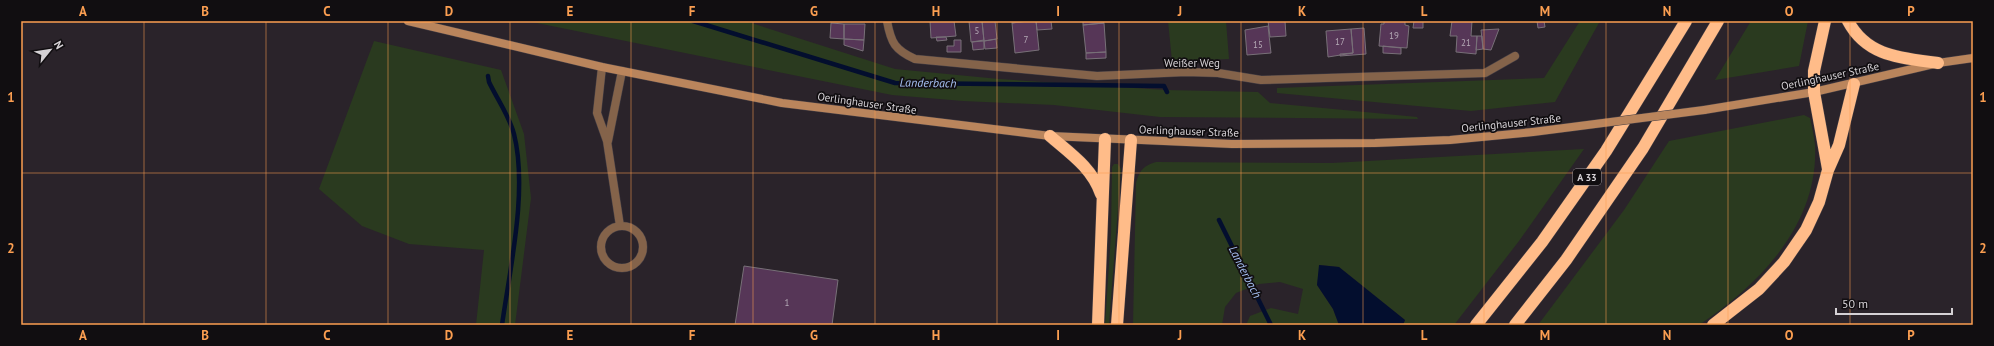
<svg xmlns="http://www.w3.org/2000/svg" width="1994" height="346" font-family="'PT Sans',sans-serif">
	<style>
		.green { fill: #2a3a1f }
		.water { fill: #030e2e }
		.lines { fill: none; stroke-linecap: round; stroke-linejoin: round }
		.stream { stroke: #030e2e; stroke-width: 4.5 }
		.building { fill: #563657; stroke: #787078 }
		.street-casing { stroke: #453f45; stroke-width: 9 }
		.secondary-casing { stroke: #453f45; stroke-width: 9 }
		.highway-casing { stroke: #453f45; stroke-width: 13 }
		.street { stroke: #84634a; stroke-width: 8 }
		.secondary { stroke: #ba855c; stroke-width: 8 }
		.highway { stroke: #ffbc89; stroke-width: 12 }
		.secondary-bridge-casing { stroke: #453f45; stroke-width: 9; stroke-linecap: butt }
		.secondary-bridge { stroke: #ba855c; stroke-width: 8 }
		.grid { fill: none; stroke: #fb9e51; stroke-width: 1; stroke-opacity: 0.55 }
		.labels { text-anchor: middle; stroke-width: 3.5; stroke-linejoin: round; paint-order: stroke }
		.number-label { font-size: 9px; fill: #b5aab6 }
		.shield { fill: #110e11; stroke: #9a969a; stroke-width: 1 }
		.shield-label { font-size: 10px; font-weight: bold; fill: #d5d1d5 }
		.street-label { font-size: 11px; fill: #d5d1d5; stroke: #110e11 }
		.water-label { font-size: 12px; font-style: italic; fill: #a7c1f4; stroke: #110e11 }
		.neatline { fill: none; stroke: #fb9e51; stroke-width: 1.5 }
		.grid-label { font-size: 13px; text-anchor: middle; font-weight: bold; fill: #fb9e51 }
	</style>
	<rect width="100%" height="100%" fill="#2a232a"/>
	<path class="green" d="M 527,21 L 745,21 L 895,69 L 999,79 L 1165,90 L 1258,92 L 1270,103 L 1417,117 L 1418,119 L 1160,117 L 1054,105 L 963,101 L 892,95 Z
		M 1168,21 L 1226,21 L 1229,59 L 1172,61 Z
		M 1580,21 L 1600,21 L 1555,102 L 1471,111 L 1277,93 L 1277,88 L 1544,78 Z
		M 1751,21 L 1808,21 L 1799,66 L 1715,80 Z
		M 374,41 L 501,70 L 524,134 L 531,198 L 515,325 L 476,325 L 484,250 L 409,244 L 362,226 L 319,189 Z
		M 1804,115 L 1810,118 C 1812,127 1814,136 1815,145 C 1819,224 1760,284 1699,325 L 1538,325 L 1624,210 L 1669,141 Z
		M 1584,149 L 1519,241 L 1454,325 L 1403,325 L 1405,320 L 1339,267 L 1320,265 L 1317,285 L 1333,309 L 1339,325 L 1246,325 L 1250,316 L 1271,308 L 1298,314 L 1303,289 L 1280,282 L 1259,284 L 1236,293 L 1225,307 L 1222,325 L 1133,325 L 1136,183 C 1140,170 1143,166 1156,162 L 1332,163 Z
		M 1114,164 L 1118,164 L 1121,169 L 1109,325 L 1105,325 L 1111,234 L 1112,167 Z"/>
	<path class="water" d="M 1319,265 L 1339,267 L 1405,320 L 1403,325 L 1339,325 L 1333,309 L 1317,285 Z"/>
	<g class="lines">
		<path class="stream" d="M 693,21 L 895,83 L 1164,86 L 1167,92
			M 488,76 L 489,82 C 497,99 509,115 514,134 C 528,190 510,268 502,325
			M 1219,220 L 1271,325"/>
	</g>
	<path class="building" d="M 930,21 L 954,21 L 956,36 L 931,38 Z
		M 969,21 L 982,21 L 984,41 L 971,42 Z
		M 982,21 L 995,21 L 997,39 L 984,41 Z
		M 1012,21 L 1028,21 L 1012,23 Z
		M 1028,21 L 1036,21 L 1039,50 L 1015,53 L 1012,23 Z
		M 1036,21 L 1051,21 L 1052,29 L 1037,30 Z
		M 1083,21 L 1103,21 L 1104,23 L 1083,25 Z
		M 1268,21 L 1285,21 L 1286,36 L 1270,37 Z
		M 1384,21 L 1405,21 L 1405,25 L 1409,26 L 1407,48 L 1379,46 L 1381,24 L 1384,24 Z
		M 1414,21 L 1423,21 L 1423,28 L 1413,28 Z
		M 1452,21 L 1472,21 L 1471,36 L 1477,36 L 1476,54 L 1456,52 L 1457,36 L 1450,36 Z
		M 1537,21 L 1544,21 L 1545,27 L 1538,28 Z
		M 831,23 L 844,24 L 844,39 L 830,38 Z
		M 1104,23 L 1106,52 L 1086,53 L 1083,25 Z
		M 844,24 L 865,24 L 864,40 L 844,39 Z
		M 1268,26 L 1271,53 L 1247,55 L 1245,30 Z
		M 1364,28 L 1366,54 L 1340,56 L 1340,54 L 1353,53 L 1351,29 Z
		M 1351,29 L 1353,53 L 1328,57 L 1326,31 Z
		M 1499,29 L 1491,50 L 1483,49 L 1481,30 Z
		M 1477,36 L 1482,36 L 1483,49 L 1476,50 Z
		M 936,37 L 946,37 L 947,40 L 937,41 Z
		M 844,39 L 864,40 L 863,51 L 844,45 Z
		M 996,39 L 997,48 L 985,49 L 984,41 Z
		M 954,40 L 961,40 L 961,52 L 947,52 L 947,46 L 954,46 Z
		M 984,40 L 984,49 L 973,50 L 972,42 Z
		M 1383,46 L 1401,48 L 1401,54 L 1383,53 Z
		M 1106,52 L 1106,58 L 1086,59 L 1086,53 Z
		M 744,266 L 838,280 L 832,325 L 735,325 Z"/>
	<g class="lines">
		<g class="street-casing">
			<path id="street" d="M 887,21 C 891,43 895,50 915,59 L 1097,76 L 1186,72 L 1218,73 L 1261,80 L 1485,73 L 1515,56
				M 602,67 L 597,113 L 607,141 L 620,226
				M 608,141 L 622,71
				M601 247a21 21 0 1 1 42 0a21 21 0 1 1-42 0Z"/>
		</g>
		<g class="secondary-casing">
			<path id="secondary" d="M 408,21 L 602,67 L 782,103 L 1050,136 L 1232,144 L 1375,143 L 1450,140 L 1533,132
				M 1704,110 L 1814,92 L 1938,63 L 1973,58"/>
		</g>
		<g class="highway-casing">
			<path id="highway" d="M 1825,21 L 1814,71 L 1814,92 L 1828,169
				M 1848,21 C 1867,57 1902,58 1938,63
				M 1050,136 C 1071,154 1092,168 1101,194
				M 1098,325 L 1105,139
				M 1117,325 L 1131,140
				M 1476,325 L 1542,242 L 1606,151 L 1686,21
				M 1515,325 L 1566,260 L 1643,148 L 1718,21
				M 1713,325 L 1759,289 L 1784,262 L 1806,230 L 1819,202 L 1828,170 L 1839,145 L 1854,84"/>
		</g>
		<use href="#street" class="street"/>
		<use href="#secondary" class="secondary"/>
		<use href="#highway" class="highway"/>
		<g class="secondary-bridge-casing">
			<path id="secondary-bridge" d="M 1533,132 L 1704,110"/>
		</g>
		<use href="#secondary-bridge" class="secondary-bridge"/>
	</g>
	<path class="grid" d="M 144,21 L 144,325M 266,21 L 266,325M 388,21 L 388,325M 510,21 L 510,325M 631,21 L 631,325M 753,21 L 753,325M 875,21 L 875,325M 997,21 L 997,325M 1119,21 L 1119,325M 1241,21 L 1241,325M 1363,21 L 1363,325M 1484,21 L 1484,325M 1606,21 L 1606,325M 1728,21 L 1728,325M 1850,21 L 1850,325M 21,173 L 1973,173"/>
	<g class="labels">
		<g class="number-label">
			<text x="977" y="34">5</text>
			<text x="1394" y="39">19</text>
			<text x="1026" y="43">7</text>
			<text x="1340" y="45">17</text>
			<text x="1466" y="46">21</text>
			<text x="1258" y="48">15</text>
			<text x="787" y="306">1</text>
		</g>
		<rect class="shield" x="1573" y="169" width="28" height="16" rx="3"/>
		<g class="shield-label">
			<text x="1587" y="181">A 33</text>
		</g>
		<g class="street-label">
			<text x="1192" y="67">Weißer Weg</text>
			<text transform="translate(1830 76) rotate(-12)" y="4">Oerlinghauser Straße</text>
			<text transform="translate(867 103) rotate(8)" y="4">Oerlinghauser Straße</text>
			<text transform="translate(1511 123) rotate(-6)" y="4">Oerlinghauser Straße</text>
			<text transform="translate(1189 131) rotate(2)" y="4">Oerlinghauser Straße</text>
		</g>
		<g class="water-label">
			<text transform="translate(928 83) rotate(1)" y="4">Landerbach</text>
			<text transform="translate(1245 272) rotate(63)" y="4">Landerbach</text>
		</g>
	</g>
	<rect width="1994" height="346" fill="none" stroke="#110e11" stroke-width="44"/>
	<g transform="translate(50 50) rotate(60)" stroke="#110e11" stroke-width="3" paint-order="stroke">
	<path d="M0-3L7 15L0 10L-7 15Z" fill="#d5d1d5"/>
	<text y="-6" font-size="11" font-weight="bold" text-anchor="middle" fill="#d5d1d5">N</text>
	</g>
	<path d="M1836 308v6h116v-6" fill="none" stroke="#d5d1d5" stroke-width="2"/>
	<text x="1842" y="308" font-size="12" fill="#d5d1d5" stroke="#110e11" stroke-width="3" paint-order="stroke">50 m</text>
	<rect x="22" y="22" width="1950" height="302" class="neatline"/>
	<g class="grid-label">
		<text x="83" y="16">A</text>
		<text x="205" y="16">B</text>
		<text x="327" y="16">C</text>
		<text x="449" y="16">D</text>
		<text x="570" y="16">E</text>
		<text x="692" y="16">F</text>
		<text x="814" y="16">G</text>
		<text x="936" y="16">H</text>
		<text x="1058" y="16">I</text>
		<text x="1180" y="16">J</text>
		<text x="1302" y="16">K</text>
		<text x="1424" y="16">L</text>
		<text x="1545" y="16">M</text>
		<text x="1667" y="16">N</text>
		<text x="1789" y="16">O</text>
		<text x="1911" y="16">P</text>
		<text x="11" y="102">1</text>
		<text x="1983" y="102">1</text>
		<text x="11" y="253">2</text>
		<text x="1983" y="253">2</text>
		<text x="83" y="340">A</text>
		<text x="205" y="340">B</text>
		<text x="327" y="340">C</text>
		<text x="449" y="340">D</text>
		<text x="570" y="340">E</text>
		<text x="692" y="340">F</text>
		<text x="814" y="340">G</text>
		<text x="936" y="340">H</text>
		<text x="1058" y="340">I</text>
		<text x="1180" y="340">J</text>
		<text x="1302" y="340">K</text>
		<text x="1424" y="340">L</text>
		<text x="1545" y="340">M</text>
		<text x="1667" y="340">N</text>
		<text x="1789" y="340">O</text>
		<text x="1911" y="340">P</text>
	</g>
</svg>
